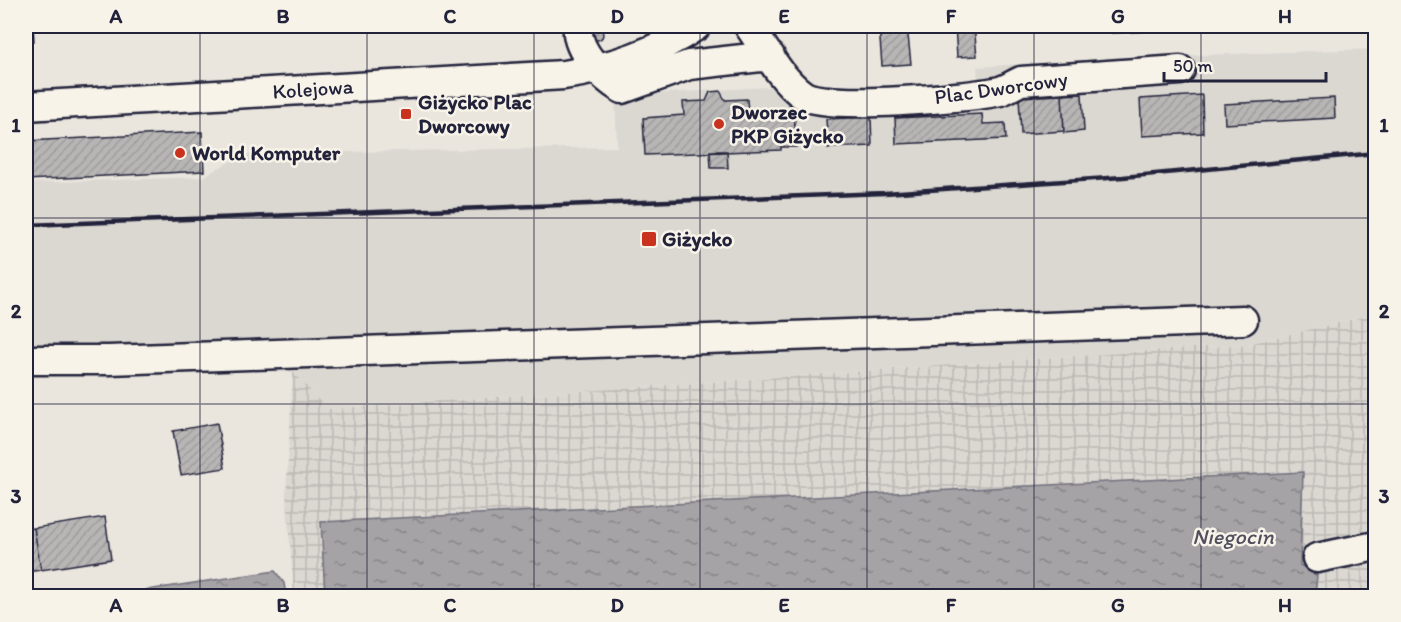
<svg xmlns="http://www.w3.org/2000/svg" width="1401" height="622" font-family="Itim,sans-serif">
	<style>
		.built { fill: #dbd8d2 }
		.industrial { fill: url(#industrial-grid) }
		.water { fill: url(#water-ripples); stroke: #716f7b; stroke-width: 1.5 }
		.building { fill: url(#building-hatch); stroke: #22223b; stroke-width: 1.5 }
		.lines { fill: none; stroke-linecap: round; stroke-linejoin: round }
		.minor-casing { stroke: #22223b; stroke-width: 33 }
		.minor { stroke: #f7f3e8; stroke-width: 28 }
		.rail { stroke: #22223b; stroke-width: 4.5 }
		.grid { fill: none; stroke: #22223b; stroke-width: 1.5; stroke-opacity: 0.55 }
		.poi-dot { fill: #c8321e; stroke: #f7f3e8; stroke-width: 2 }
		.labels { text-anchor: middle; stroke-width: 5; stroke-linejoin: round; paint-order: stroke }
		.street-label { font-size: 21px; fill: #22223b; stroke: #f7f3e8 }
		.poi-label { font-size: 21px; font-weight: bold; fill: #22223b; stroke: #f7f3e8; text-anchor: start }
		.water-label { font-size: 22px; font-style: italic; fill: #504f60; stroke: #f7f3e8 }
		.neatline { fill: none; stroke: #22223b; stroke-width: 2 }
		.grid-label { font-size: 20px; text-anchor: middle; font-weight: bold; fill: #22223b }
	</style>
	<defs>
		<pattern id="industrial-grid" width="8" height="8" patternUnits="userSpaceOnUse" patternTransform="scale(1.5)"><rect width="8" height="8" fill="#dbd8d2"/><path d="M0 4h8M4 0v8" fill="none" stroke="#bcb9b5"/></pattern>
		<pattern id="water-ripples" width="26" height="14" patternUnits="userSpaceOnUse" patternTransform="scale(1.5)"><rect width="26" height="14" fill="#a6a3a6"/><path d="M2 4q2-2 4 0t4 0M15 11q2-2 4 0t4 0" fill="none" stroke="#878488"/></pattern>
		<pattern id="building-hatch" width="6" height="6" patternUnits="userSpaceOnUse" patternTransform="scale(1.5)"><rect width="6" height="6" fill="#b8b6b5"/><path d="M-1 1l2-2M0 6l6-6M5 7l2-2" fill="none" stroke="#9e9c9d"/></pattern>
	</defs>
	<rect width="100%" height="100%" fill="#eae6de"/>
	<filter id="ink" filterUnits="userSpaceOnUse"><feTurbulence type="fractalNoise" baseFrequency=".0167" numOctaves="2"/><feDisplacementMap in="SourceGraphic" scale="12" xChannelSelector="R" yChannelSelector="G"/><feConvolveMatrix kernelMatrix="1 2 1 2 8 2 1 2 1" color-interpolation-filters="sRGB"/></filter>
	<g filter="url(#ink)">
		<path class="built" d="M 1375,49 L 1375,314 L 1248,344 L 327,409 L 292,372 L 26,365 L 26,183 L 203,177 L 243,154 L 617,147 L 615,96 L 816,84 L 826,94 L 907,90 L 907,86 L 978,82 L 977,67 L 1111,58 Z"/>
		<path class="industrial" d="M 1375,314 L 1375,596 L 294,596 L 286,494 L 293,372 L 327,409 L 1248,344 Z"/>
		<path class="water" d="M 1303,472 L 1300,565 L 1317,575 L 1315,596 L 325,596 L 321,522 Z
			M 275,571 L 284,583 L 286,596 L 106,596 Z"/>
		<path class="building" d="M 26,26 L 33,26 L 34,41 L 26,42 Z
			M 205,26 L 262,26 L 262,28 L 206,31 Z
			M 879,26 L 907,26 L 911,64 L 882,66 Z
			M 955,26 L 974,26 L 977,56 L 957,57 Z
			M 1112,26 L 1227,26 L 1227,27 L 1112,33 Z
			M591 34a6 6 0 1 1 12 0a6 6 0 1 1-12 0Z
			M 720,91 L 725,100 L 747,99 L 748,112 L 794,108 L 796,147 L 781,147 L 781,150 L 645,155 L 643,118 L 684,115 L 683,102 L 706,101 L 710,92 Z
			M 1082,94 L 1084,131 L 1064,133 L 1062,95 Z
			M 1062,95 L 1064,131 L 1021,134 L 1019,97 Z
			M 1202,95 L 1203,133 L 1142,136 L 1140,99 Z
			M 1334,98 L 1335,118 L 1225,124 L 1224,104 Z
			M 982,114 L 983,124 L 1005,123 L 1006,139 L 896,144 L 895,118 Z
			M 871,117 L 872,146 L 828,148 L 826,119 Z
			M 202,132 L 204,171 L 26,180 L 26,141 Z
			M 710,151 L 727,151 L 728,168 L 711,168 Z
			M 217,423 L 225,468 L 181,475 L 173,431 Z
			M 105,517 L 111,559 L 41,570 L 34,528 Z
			M 34,528 L 41,570 L 26,572 L 26,529 Z"/>
		<g class="lines">
			<g class="minor-casing">
				<path id="minor" d="M 578,26 C 575,50 603,78 622,89 L 689,65 L 770,56
					M 749,26 C 764,47 780,79 803,95 C 826,110 969,98 1000,91 C 1007,89 1014,84 1021,81 L 1180,70
					M 26,106 L 564,75 C 610,68 657,52 696,26
					M 26,360 L 109,360 L 1243,320
					M 1317,558 L 1376,546"/>
			</g>
			<use href="#minor" class="minor"/>
			<path class="rail" d="M 26,225 L 885,193 L 1123,177 L 1376,153"/>
		</g>
	</g>
	<path class="grid" d="M 200,26 L 200,596M 367,26 L 367,596M 534,26 L 534,596M 700,26 L 700,596M 867,26 L 867,596M 1034,26 L 1034,596M 1201,26 L 1201,596M 26,218 L 1376,218M 26,404 L 1376,404"/>
	<g class="poi-dot">
		<rect x="400" y="108" width="12" height="12" rx="3"/>
		<circle cx="719" cy="124" r="6"/>
		<circle cx="180" cy="153" r="6"/>
		<rect x="641" y="231" width="16" height="16" rx="3"/>
	</g>
	<g class="labels">
		<g class="street-label">
			<text transform="translate(1001 88) rotate(-8)" y="7">Plac Dworcowy</text>
			<text transform="translate(313 89) rotate(-4)" y="7">Kolejowa</text>
		</g>
		<g class="poi-label">
			<text x="418" y="109">Giżycko Plac<tspan x="418" dy="24">Dworcowy</tspan></text>
			<text x="731" y="119">Dworzec<tspan x="731" dy="24">PKP Giżycko</tspan></text>
			<text x="192" y="160">World Komputer</text>
			<text x="662" y="246">Giżycko</text>
		</g>
		<g class="water-label">
			<text x="1233" y="544">Niegocin</text>
		</g>
	</g>
	<rect width="1401" height="622" fill="none" stroke="#f7f3e8" stroke-width="66"/>
	<path d="M1164 72v9h162v-9" fill="none" stroke="#22223b" stroke-width="3"/>
	<text x="1173" y="72" font-size="18" fill="#22223b" stroke="#f7f3e8" stroke-width="4.5" paint-order="stroke">50 m</text>
	<rect x="33" y="33" width="1335" height="556" class="neatline"/>
	<g class="grid-label">
		<text x="116" y="23">A</text>
		<text x="283" y="23">B</text>
		<text x="450" y="23">C</text>
		<text x="617" y="23">D</text>
		<text x="784" y="23">E</text>
		<text x="951" y="23">F</text>
		<text x="1118" y="23">G</text>
		<text x="1285" y="23">H</text>
		<text x="16" y="132">1</text>
		<text x="1384" y="132">1</text>
		<text x="16" y="318">2</text>
		<text x="1384" y="318">2</text>
		<text x="16" y="503">3</text>
		<text x="1384" y="503">3</text>
		<text x="116" y="612">A</text>
		<text x="283" y="612">B</text>
		<text x="450" y="612">C</text>
		<text x="617" y="612">D</text>
		<text x="784" y="612">E</text>
		<text x="951" y="612">F</text>
		<text x="1118" y="612">G</text>
		<text x="1285" y="612">H</text>
	</g>
</svg>
